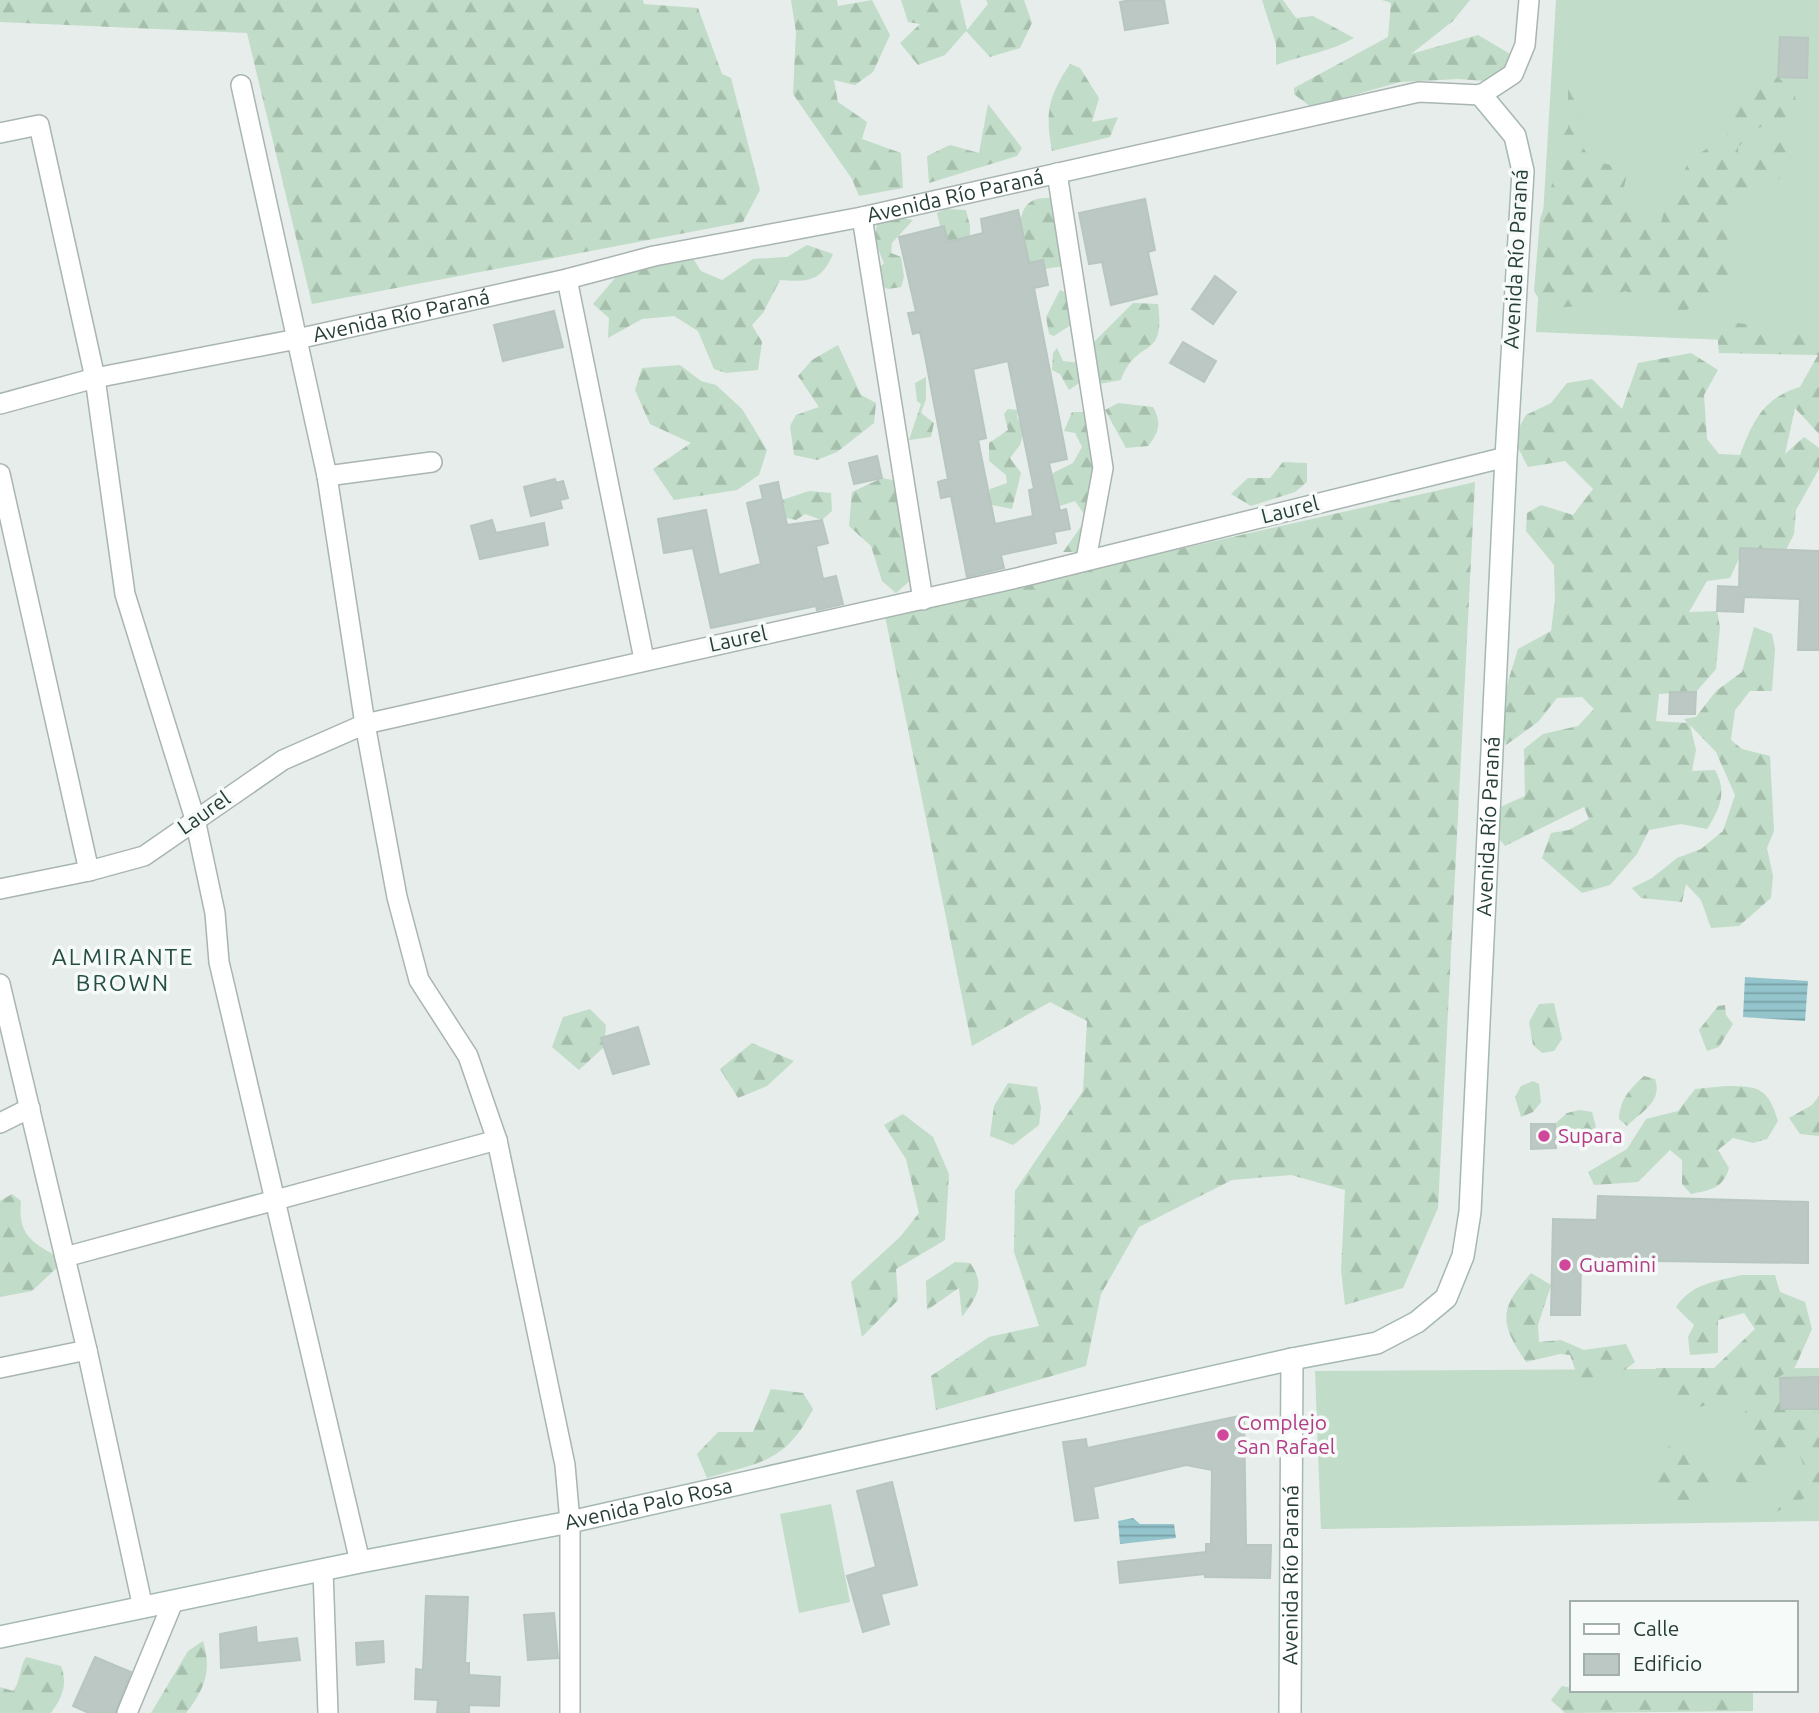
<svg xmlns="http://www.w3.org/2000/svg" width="1819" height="1713" font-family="Ubuntu,sans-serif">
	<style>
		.grass { fill: #c1dcc8 }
		.forest { fill: url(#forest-firs) }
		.water { fill: url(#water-rules) }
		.building { fill: #bbc8c3; stroke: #b8c6c0; stroke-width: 2; fill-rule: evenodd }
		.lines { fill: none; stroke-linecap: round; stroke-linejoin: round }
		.street-casing { stroke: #a9b5b1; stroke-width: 22 }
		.secondary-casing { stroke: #a5b8b1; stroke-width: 24 }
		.street { stroke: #fff; stroke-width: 19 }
		.secondary { stroke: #fff; stroke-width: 21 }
		.hotel-dot { fill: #d1479c; stroke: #f6faf8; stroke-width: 2.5 }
		.labels { text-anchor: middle; stroke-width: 7; stroke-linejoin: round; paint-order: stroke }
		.street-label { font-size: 21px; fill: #263e37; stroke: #f6faf8 }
		.hotel-label { font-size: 21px; fill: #b23c85; stroke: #f6faf8; text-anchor: start }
		.neighbourhood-label { font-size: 23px; letter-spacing: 2px; fill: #244e43; stroke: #f6faf8 }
	</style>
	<defs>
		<pattern id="forest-firs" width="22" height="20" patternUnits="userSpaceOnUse" patternTransform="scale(1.75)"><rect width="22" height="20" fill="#c1dcc8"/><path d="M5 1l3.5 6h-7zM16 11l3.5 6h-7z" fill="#a6beac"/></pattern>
		<pattern id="water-rules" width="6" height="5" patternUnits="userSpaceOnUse" patternTransform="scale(1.75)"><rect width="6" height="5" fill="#94c4cc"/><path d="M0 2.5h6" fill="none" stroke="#79a1a6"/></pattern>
	</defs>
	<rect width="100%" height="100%" fill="#e6edea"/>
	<path class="grass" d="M 1556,0 L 1819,0 L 1819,344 L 1536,332 Z
		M 1819,1368 L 1819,1521 L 1321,1529 L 1315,1371 Z
		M 831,1504 L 850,1602 L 799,1613 L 780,1514 Z"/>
	<path class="forest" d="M 0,0 L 643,0 L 644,4 L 698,8 L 722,74 L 731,78 L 760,190 L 743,222 L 312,304 L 247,33 L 0,22 Z
		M 791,0 L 837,0 L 838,6 L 872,0 L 890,35 L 873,72 L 855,85 L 834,80 L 838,102 L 867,122 L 862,139 L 901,153 L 903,188 L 859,196 L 852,179 L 793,94 L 796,32 Z
		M 901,0 L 960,0 L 967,30 L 988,4 L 986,0 L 1024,0 L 1032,23 L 1020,48 L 990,57 L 966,31 L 945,55 L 918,65 L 900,43 L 920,24 L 908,22 Z
		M 1262,0 L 1283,0 L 1296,18 L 1313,16 L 1354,38 C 1330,52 1303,55 1276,65 L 1276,44 Z
		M 1382,0 L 1470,0 L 1453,21 L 1411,54 L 1478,35 L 1517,58 L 1500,82 L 1458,79 L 1400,82 L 1311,107 L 1294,94 L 1294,88 L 1388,37 L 1391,3 Z
		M 1070,64 L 1080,68 L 1099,98 L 1092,122 L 1118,117 L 1110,137 L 1052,151 C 1045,113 1048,97 1070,64 Z
		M 1769,75 L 1778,77 L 1795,94 L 1797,114 L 1758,128 L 1738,147 L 1739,166 L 1777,142 L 1808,148 L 1774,184 L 1731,198 L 1725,230 L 1734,262 L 1723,285 L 1684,312 L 1657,315 L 1651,302 L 1625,291 L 1588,305 L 1545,309 L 1534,291 L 1540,219 L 1556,173 L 1558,144 L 1568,128 L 1568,86 L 1582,88 L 1581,144 L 1594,165 L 1603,163 L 1628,170 L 1623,191 L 1634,228 L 1661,223 L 1666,204 L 1690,160 L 1727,135 L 1738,99 Z
		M 988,104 L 1022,148 L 1017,156 L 929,183 L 927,156 L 950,145 L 979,153 Z
		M 1061,197 L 1071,265 L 1044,269 L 1027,261 C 1022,245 1013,212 1032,201 C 1039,197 1052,198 1061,197 Z
		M 946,209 L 966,210 L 970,226 L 970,242 L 956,248 L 942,234 L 937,213 Z
		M 891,216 L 913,220 L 892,243 L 891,253 L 901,257 L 904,277 L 901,287 L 888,289 L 878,284 L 875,272 L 884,263 L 874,239 L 877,225 Z
		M 807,245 L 833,254 C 821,282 808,282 780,280 L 763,313 L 752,325 L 762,342 L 758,370 L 726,373 L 714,369 L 698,331 L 674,316 L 642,319 L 608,338 L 609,318 L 593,304 L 616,277 L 689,252 L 701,271 L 722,280 L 753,259 L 787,257 Z
		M 1060,290 L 1076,297 L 1074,323 L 1054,336 L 1049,334 L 1046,317 Z
		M 1133,303 L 1158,304 C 1166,362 1137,336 1121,380 L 1099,384 L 1088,377 L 1069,390 L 1060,374 L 1052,370 L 1053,353 L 1057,348 L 1063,361 L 1087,364 L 1090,346 Z
		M 1716,320 L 1819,334 L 1819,434 L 1795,408 L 1785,454 L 1804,437 L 1819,448 L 1819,469 L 1796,510 L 1794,534 L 1783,556 L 1741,554 L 1730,578 L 1707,581 L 1689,612 L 1717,611 L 1720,627 L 1716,669 L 1696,692 L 1659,694 L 1656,721 L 1687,723 L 1684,719 L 1696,717 L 1716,691 L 1742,672 L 1754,627 L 1772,634 L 1775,649 L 1772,691 L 1750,691 L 1735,710 L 1731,740 L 1742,749 L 1770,756 L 1774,831 L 1767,848 L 1773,876 L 1771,898 L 1739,926 L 1711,928 L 1701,900 L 1686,884 L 1682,902 L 1641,898 L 1632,888 L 1652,878 L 1677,858 L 1701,849 L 1723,831 L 1735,795 L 1716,752 L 1690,725 L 1696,750 L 1692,771 L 1715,770 C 1728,792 1719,810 1707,829 L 1681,824 L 1649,830 L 1637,854 L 1610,885 L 1582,893 L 1542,858 L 1551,833 L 1569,830 L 1589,819 L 1584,807 L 1505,846 L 1488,825 L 1489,812 L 1525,796 L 1524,749 L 1543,734 L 1578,726 L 1594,709 L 1582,697 L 1557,698 L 1538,722 L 1506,745 C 1495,713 1509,680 1518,649 L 1551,631 L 1555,599 L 1554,565 L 1526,531 L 1527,513 L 1541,505 L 1573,515 L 1593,489 L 1565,461 L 1528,467 L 1513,438 L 1526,415 L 1551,403 L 1567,383 L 1592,379 L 1622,409 L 1638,363 L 1691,353 L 1718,370 L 1704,395 L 1707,439 L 1719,454 L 1740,455 C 1753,421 1763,398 1800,387 L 1818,355 L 1719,353 Z
		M 838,345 L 861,395 L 876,403 L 874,423 L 837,452 L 817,460 L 794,455 L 790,426 L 796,415 L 819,407 L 798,376 L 812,360 Z
		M 680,365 L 701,381 L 716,385 L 742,409 L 767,450 L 759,475 L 737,490 L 674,500 L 653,469 L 691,443 L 650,424 L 635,390 L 642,368 Z
		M 926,377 L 926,399 L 921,413 L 934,423 L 931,437 L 909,440 L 921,404 L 917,401 L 915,383 Z
		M 1118,403 L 1153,407 C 1162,423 1159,432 1148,446 L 1126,448 L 1105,410 Z
		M 1008,409 L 1018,410 L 1017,417 L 1024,431 L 1020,445 L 1010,458 L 1021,473 L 1012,509 L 987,504 L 990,489 L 1007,483 L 1006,475 L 989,461 L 989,443 L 1008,430 L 1004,414 Z
		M 1072,412 L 1099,412 L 1103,453 L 1083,552 L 1063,552 L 1087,518 L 1075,501 L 1057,507 L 1047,489 L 1053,473 L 1073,463 L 1082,447 L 1075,433 L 1064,431 Z
		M 1283,462 L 1307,463 L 1307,482 L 1295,492 L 1251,506 L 1231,494 L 1248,478 L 1270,478 Z
		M 882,478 L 897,481 L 913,578 L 896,593 L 882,581 L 871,546 L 849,526 L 852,492 Z
		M 1475,482 L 1438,1208 L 1403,1288 L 1345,1305 L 1341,1270 L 1345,1190 L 1291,1175 L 1232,1180 L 1139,1227 L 1101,1294 L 1086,1366 L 936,1410 L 931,1376 L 989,1337 L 1039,1326 L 1014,1252 L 1015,1191 L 1083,1091 L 1087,1021 L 1050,1002 L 972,1046 L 885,616 Z
		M 809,491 L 831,493 L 832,511 L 822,520 L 805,514 L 796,520 L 786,518 L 782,500 Z
		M 1554,1003 L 1562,1039 L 1554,1051 L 1542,1053 L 1533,1045 L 1529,1022 L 1539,1004 Z
		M 1725,1005 L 1726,1015 L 1733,1024 L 1719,1047 L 1707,1051 L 1699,1030 L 1718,1006 Z
		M 590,1009 L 606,1025 L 604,1047 L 579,1070 L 552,1047 L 563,1017 Z
		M 752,1043 L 794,1061 L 767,1086 L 738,1098 L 720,1069 Z
		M 1644,1076 L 1655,1079 C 1663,1102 1641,1112 1627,1126 L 1619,1119 C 1620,1099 1630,1089 1644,1076 Z
		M 1533,1081 L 1539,1084 L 1541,1102 L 1533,1112 L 1521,1117 L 1515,1097 L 1521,1086 Z
		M 1008,1083 L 1037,1087 L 1041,1108 L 1039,1125 L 1013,1145 L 990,1136 L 994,1106 Z
		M 1726,1086 C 1759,1086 1768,1088 1778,1121 L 1767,1139 L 1753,1143 L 1733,1138 L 1718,1150 L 1729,1168 C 1723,1189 1710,1190 1691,1194 L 1682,1184 L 1682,1160 L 1670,1150 L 1638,1182 L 1594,1185 L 1588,1172 L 1627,1149 L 1646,1119 L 1678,1111 L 1695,1089 Z
		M 1819,1096 L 1819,1136 L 1800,1134 L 1789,1118 L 1812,1105 Z
		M 1580,1110 L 1592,1112 L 1596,1127 L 1581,1136 L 1561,1140 L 1555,1124 L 1567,1113 Z
		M 903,1114 L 933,1137 L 949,1174 L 945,1240 L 896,1269 L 898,1300 L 862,1337 L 851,1282 L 900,1237 L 919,1213 L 906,1159 L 884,1125 Z
		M 12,1194 L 21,1201 C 17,1239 36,1243 64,1261 L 32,1291 L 0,1297 L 0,1201 Z
		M 955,1262 L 970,1263 C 986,1285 977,1297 962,1317 L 959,1288 L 927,1310 L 926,1281 Z
		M 1531,1273 L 1551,1285 L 1538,1325 L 1539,1342 L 1561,1340 L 1584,1350 L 1626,1344 L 1635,1362 L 1608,1383 L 1582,1389 L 1570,1355 L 1560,1354 L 1526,1362 C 1499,1322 1499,1309 1531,1273 Z
		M 1742,1275 L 1775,1275 L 1780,1292 L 1805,1302 L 1812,1329 L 1795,1367 L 1766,1385 C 1777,1407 1795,1414 1819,1412 L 1819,1491 L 1774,1513 L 1762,1507 L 1774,1487 L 1799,1482 L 1804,1467 L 1797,1447 L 1779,1453 L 1769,1480 L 1750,1493 L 1734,1480 L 1752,1446 L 1740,1419 L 1751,1404 L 1739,1394 L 1682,1413 L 1668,1402 L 1653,1375 L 1656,1368 L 1714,1368 L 1755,1329 L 1744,1313 L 1718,1320 L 1718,1353 L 1690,1355 L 1688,1337 L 1694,1325 L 1676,1307 C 1691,1284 1716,1281 1742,1275 Z
		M 771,1389 L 803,1393 L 813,1409 C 785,1463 761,1462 707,1478 L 697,1454 L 718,1432 L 753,1432 Z
		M 1672,1443 C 1703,1449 1724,1462 1710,1497 L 1688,1508 L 1663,1506 L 1653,1462 Z
		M 203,1641 C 212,1670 205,1689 186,1713 L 151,1713 L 188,1651 Z
		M 26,1657 L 61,1666 C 68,1684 62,1698 51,1713 L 0,1713 L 0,1687 L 13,1691 C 21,1681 19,1669 26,1657 Z
		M 1562,1686 C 1617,1698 1690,1690 1749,1690 L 1753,1693 L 1753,1711 L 1565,1713 L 1551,1700 Z"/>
	<path class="water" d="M 1745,977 L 1808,981 L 1805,1021 L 1743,1017 Z
		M 1133,1518 L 1140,1524 L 1174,1524 L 1176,1538 L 1120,1544 L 1118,1521 Z"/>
	<path class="building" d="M 1131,0 L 1164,0 L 1168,23 L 1125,30 L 1120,2 Z
		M 1780,37 L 1808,38 L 1807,78 L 1778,77 Z
		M 1145,199 L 1155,250 L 1148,252 L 1157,294 L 1111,305 L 1102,262 L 1089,264 L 1079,213 Z
		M 1018,210 L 1029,263 L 1043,260 L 1048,285 L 1034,288 L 1067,459 L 1049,463 L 1060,511 L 1066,509 L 1070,529 L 1054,532 L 1056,543 L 1001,555 L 1004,568 L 967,577 L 951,496 L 941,498 L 938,482 L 948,479 L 925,356 L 920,332 L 913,334 L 908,313 L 916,312 L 899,237 L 944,226 L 948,242 L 983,233 L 981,219 ZM 1008,361 L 1034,489 L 1029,490 L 1033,516 L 995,524 L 978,440 L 986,438 L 973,369 Z
		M 1215,276 L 1236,292 L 1213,324 L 1192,309 Z
		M 554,311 L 563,347 L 503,361 L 494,325 Z
		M 1183,342 L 1216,361 L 1204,382 L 1170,363 Z
		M 877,456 L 882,478 L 854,484 L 849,463 Z
		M 555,479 L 556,483 L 563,481 L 568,498 L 560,500 L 562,508 L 531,516 L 524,487 Z
		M 778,482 L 787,525 L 822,520 L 828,543 L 816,546 L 823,579 L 836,576 L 843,604 L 817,610 L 816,606 L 711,628 L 693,548 L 664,553 L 658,519 L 706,510 L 719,575 L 761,564 L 747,503 L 763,499 L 760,486 Z
		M 492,520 L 496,533 L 544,523 L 548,545 L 480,559 L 471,526 Z
		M 1740,548 L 1819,551 L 1819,650 L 1798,650 L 1800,599 L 1744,597 L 1743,612 L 1717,611 L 1718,586 L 1739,587 Z
		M 1670,692 L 1696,692 L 1695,714 L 1669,714 Z
		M 638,1027 L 649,1064 L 613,1074 L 601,1038 Z
		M 1531,1124 L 1555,1124 L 1556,1148 L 1531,1149 Z
		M 1598,1196 L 1808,1202 L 1808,1263 L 1581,1260 L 1580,1315 L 1551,1315 L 1553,1219 L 1597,1220 Z
		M 1819,1377 L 1819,1409 L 1781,1409 L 1780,1378 Z
		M 1244,1415 L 1246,1545 L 1271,1545 L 1270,1578 L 1205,1577 L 1205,1574 L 1120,1583 L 1118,1562 L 1206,1552 L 1206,1544 L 1211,1544 L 1212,1470 L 1186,1465 L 1093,1487 L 1098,1518 L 1075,1521 L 1063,1442 L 1086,1439 L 1087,1448 Z
		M 892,1482 L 917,1585 L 881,1594 L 889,1624 L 863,1632 L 847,1576 L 876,1567 L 857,1491 Z
		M 426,1596 L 468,1597 L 465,1663 L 469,1663 L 469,1675 L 500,1677 L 499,1706 L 469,1705 L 469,1713 L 437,1713 L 438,1700 L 415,1699 L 416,1669 L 423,1670 Z
		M 554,1613 L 558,1658 L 528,1660 L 524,1615 Z
		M 256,1627 L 257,1643 L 297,1638 L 300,1660 L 221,1668 L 220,1634 Z
		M 383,1641 L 384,1662 L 357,1665 L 356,1643 Z
		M 95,1657 L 131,1672 L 115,1713 L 89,1713 L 73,1706 Z"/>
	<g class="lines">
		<g class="street-casing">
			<g id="street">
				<path d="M 241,85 L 327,476 L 365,724 L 397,897 L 419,980 L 468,1056 L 497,1140 L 565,1465 L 570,1522 L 570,1713"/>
				<path d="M 0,133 L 39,125 L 95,378 L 125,594 L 195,819 L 215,913 L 219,962 L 360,1562"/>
				<path d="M 1057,173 L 1103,468 L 1086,560"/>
				<path d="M 862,217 L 923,600"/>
				<path d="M 567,279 L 644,659"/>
				<path id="s1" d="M 0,404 L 95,378 L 297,339 L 567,279 L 654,256 L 862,217 L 1419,92 L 1481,95 L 1513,74 L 1525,45 L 1529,0"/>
				<path d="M 0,474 L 89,871"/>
				<path d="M 327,476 L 432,462"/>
				<path d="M 0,889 L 89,871 L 144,856 L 283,760 L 365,724 L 1021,577 L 1506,457"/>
				<path d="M 0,984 L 87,1350 L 143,1608"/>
				<path d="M 0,1123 L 30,1108"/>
				<path d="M 65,1257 L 497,1140"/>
				<path d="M 0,1368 L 87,1350"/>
				<path d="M 323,1570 L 328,1713"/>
				<path d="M 127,1713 L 173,1602"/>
			</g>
		</g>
		<g class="secondary-casing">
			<g id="secondary">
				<path id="s2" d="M 0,1637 L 360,1562 L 570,1522 L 1292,1359 L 1377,1343 L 1417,1322 L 1446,1298 L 1463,1256 L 1470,1212 L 1506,457 L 1523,171 L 1515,136 L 1481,95"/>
				<path id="s3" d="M 1290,1713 L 1292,1359"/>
			</g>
		</g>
		<use href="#street" class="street"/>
		<use href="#secondary" class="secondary"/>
	</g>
	<g class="hotel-dot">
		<circle cx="1544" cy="1136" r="7"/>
		<circle cx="1565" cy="1265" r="7"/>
		<circle cx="1223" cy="1435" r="7"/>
	</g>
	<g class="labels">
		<g class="street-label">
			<text dy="7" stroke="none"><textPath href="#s1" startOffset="978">Avenida Río Paraná</textPath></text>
			<text transform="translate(1516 259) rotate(-87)" y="7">Avenida Río Paraná</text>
			<text dy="7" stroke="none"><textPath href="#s1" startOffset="411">Avenida Río Paraná</textPath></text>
			<text transform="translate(1290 510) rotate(-14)" y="7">Laurel</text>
			<text transform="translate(738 639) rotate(-12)" y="7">Laurel</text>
			<text transform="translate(204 813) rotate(-35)" y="7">Laurel</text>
			<text dy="7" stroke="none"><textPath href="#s2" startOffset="1967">Avenida Río Paraná</textPath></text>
			<text dy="7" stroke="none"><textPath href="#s2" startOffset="662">Avenida Palo Rosa</textPath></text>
			<text dy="7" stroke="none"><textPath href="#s3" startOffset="138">Avenida Río Paraná</textPath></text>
		</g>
		<g class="hotel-label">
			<text x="1558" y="1143">Supara</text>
			<text x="1579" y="1272">Guamini</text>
			<text x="1237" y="1430">Complejo<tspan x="1237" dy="24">San Rafael</tspan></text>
		</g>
		<g class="neighbourhood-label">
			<text x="123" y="965">ALMIRANTE<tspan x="123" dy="26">BROWN</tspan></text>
		</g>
	</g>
	<rect x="1570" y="1601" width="228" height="91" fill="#f6faf8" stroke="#a3afab" stroke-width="2"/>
	<rect x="1584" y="1624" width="35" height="10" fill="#ffffff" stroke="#a3afab" stroke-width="2"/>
	<text x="1633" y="1636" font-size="21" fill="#263e37">Calle</text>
	<rect x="1584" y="1654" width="35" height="21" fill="#bbc8c3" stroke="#a3afab" stroke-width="2"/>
	<text x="1633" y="1671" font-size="21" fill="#263e37">Edificio</text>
</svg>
